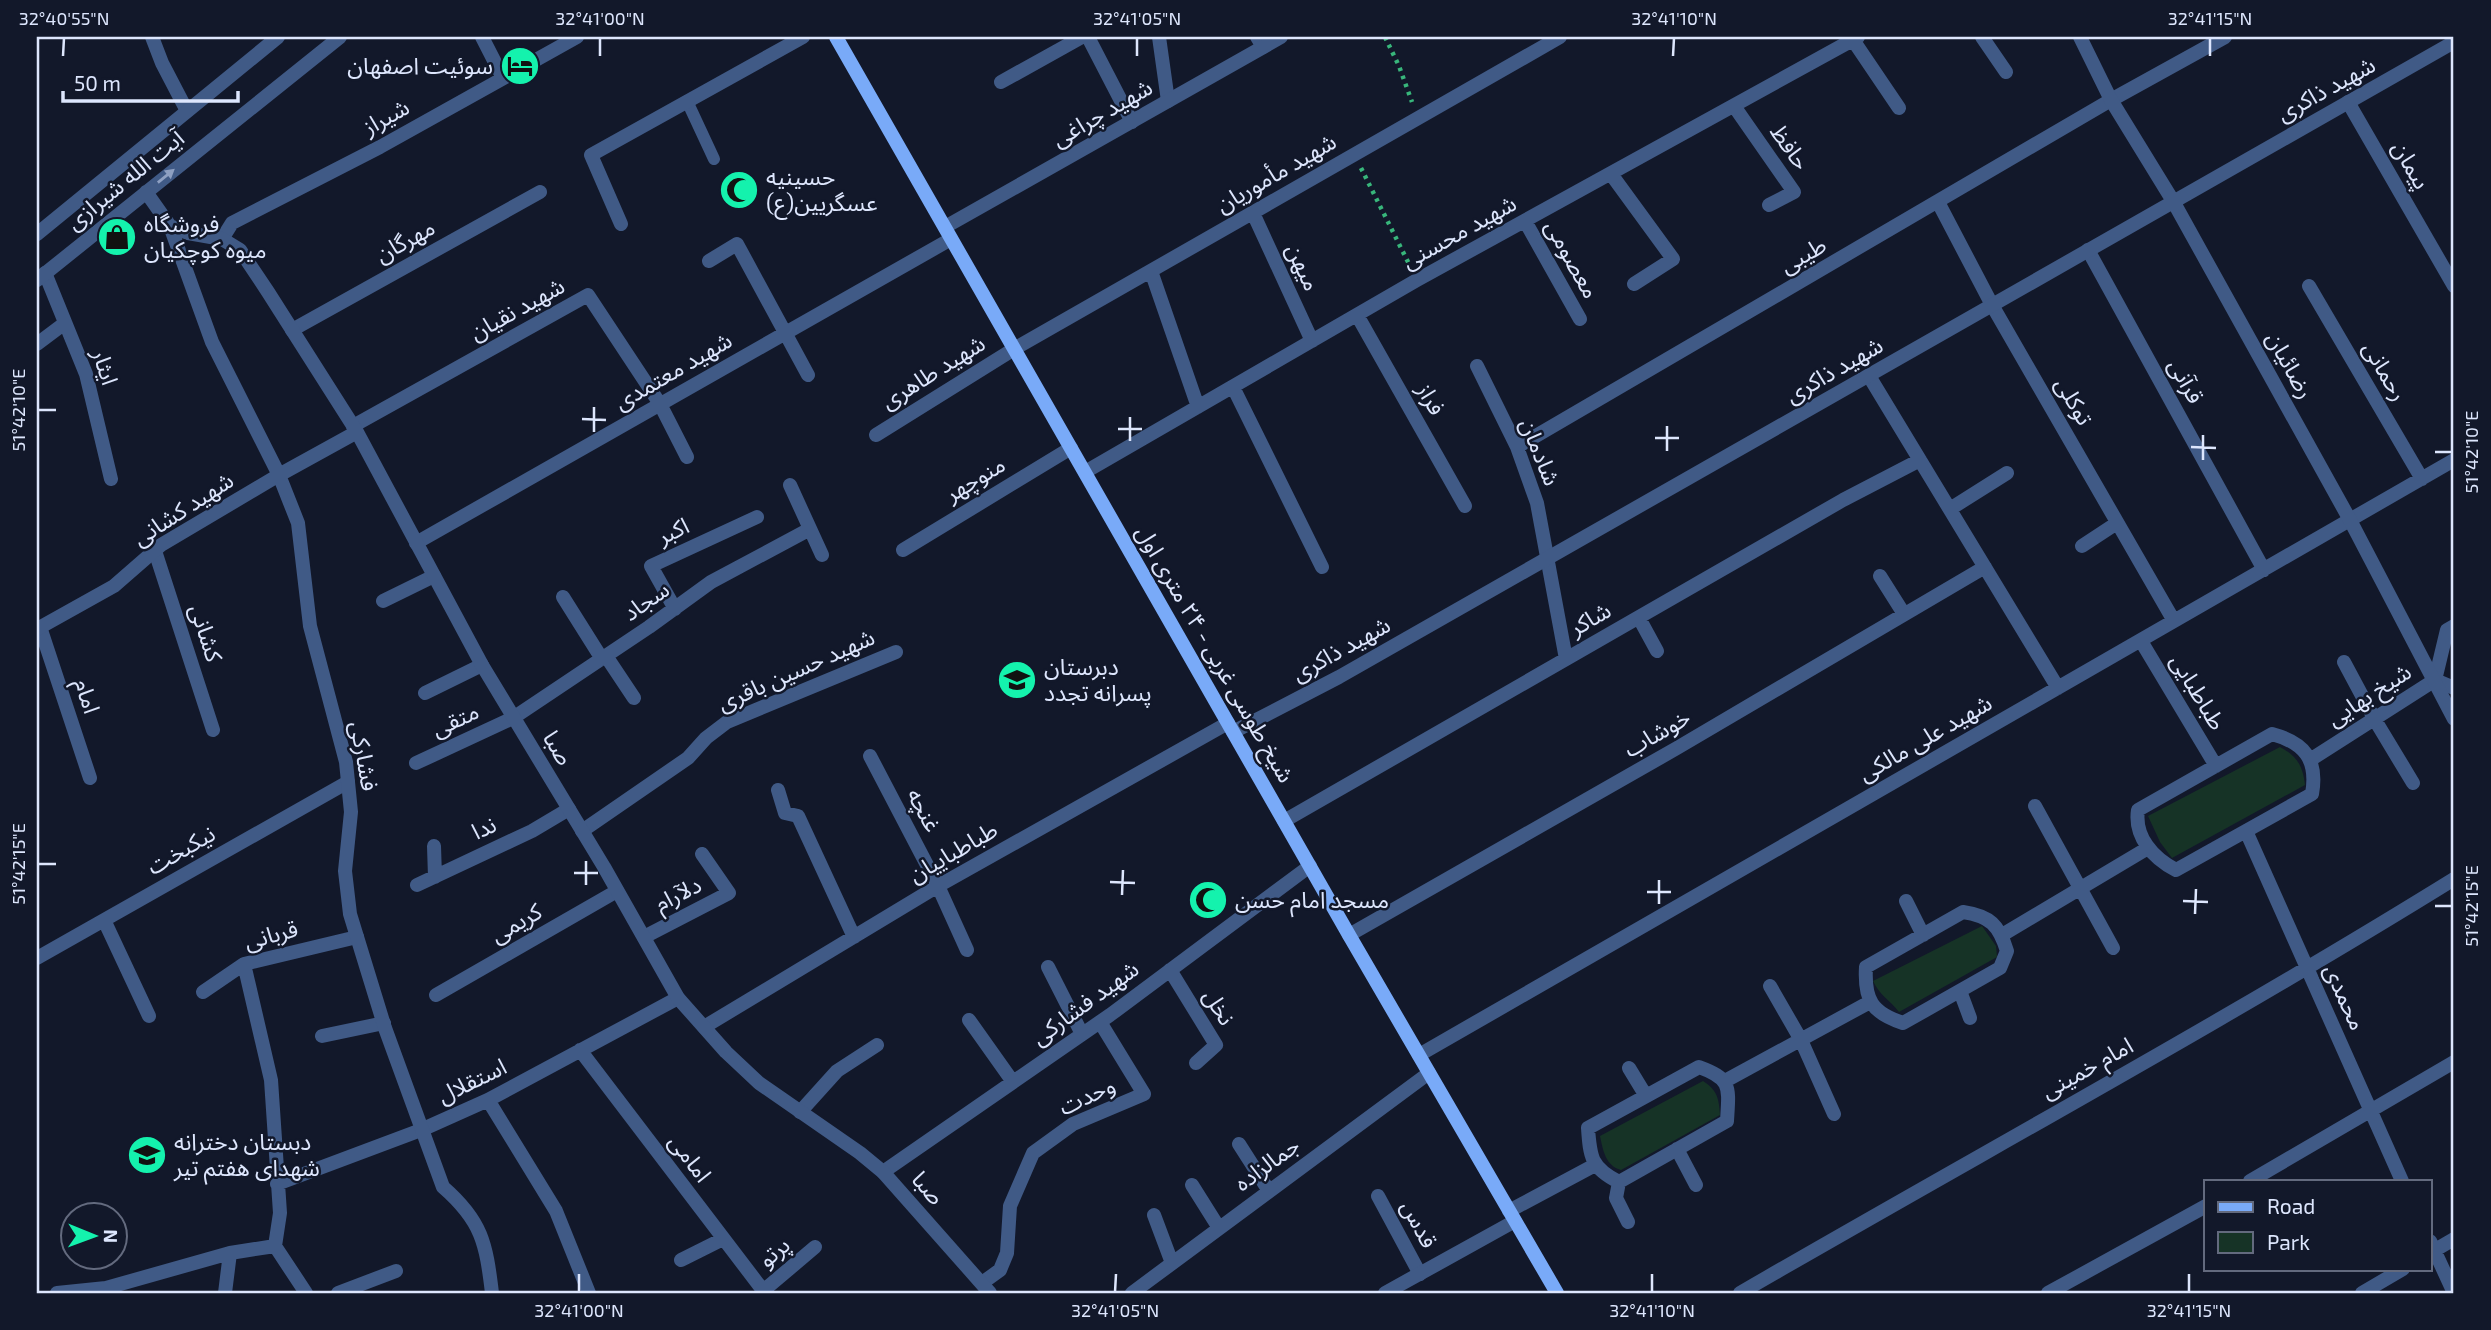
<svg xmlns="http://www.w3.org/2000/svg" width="2491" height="1330" font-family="'Exo 2','Noto Sans Arabic',sans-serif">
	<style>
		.green { fill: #163326 }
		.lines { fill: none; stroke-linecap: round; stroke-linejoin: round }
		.path { stroke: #38b67b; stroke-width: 4.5; stroke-dasharray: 3.5 5; stroke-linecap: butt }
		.service { stroke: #405a86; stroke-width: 12 }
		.minor { stroke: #405a86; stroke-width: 14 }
		.tertiary { stroke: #405a86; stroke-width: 14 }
		.secondary { stroke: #79aaf8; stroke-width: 14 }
		.oneway { fill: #8ea0c2 }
		.ticks { fill: none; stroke: #dde6fd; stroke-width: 2.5 }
		.labels { text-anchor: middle; stroke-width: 5; stroke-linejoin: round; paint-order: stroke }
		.poi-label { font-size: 23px; fill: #dde6fd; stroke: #12182a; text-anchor: start }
		.street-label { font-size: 23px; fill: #dde6fd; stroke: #12182a }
		.neatline { fill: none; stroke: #dde6fd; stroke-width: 2.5 }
		.ticks-label { font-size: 18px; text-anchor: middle; fill: #dde6fd }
	</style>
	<rect width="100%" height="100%" fill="#12182a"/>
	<path class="green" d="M 2280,747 C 2297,756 2303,766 2305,785 L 2172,858 L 2160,842 L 2148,816 Z
		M 1982,926 L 1996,946 L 1997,957 L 1899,1012 C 1889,999 1880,996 1873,981 Z
		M 1703,1081 C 1717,1090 1719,1098 1720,1115 L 1621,1170 C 1606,1166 1603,1151 1600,1136 Z"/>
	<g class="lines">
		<path class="path" d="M 1385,37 L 1399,66 L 1412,102
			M 1361,168 L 1409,264"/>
		<path class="service" d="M 687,101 L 714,159"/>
		<path class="minor" d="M 152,37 L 162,63 L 187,111
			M 482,37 L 503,78
			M 1088,37 L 1132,122
			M 1159,37 L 1168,101
			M 1257,37 L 1263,47
			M 1982,37 L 2006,72
			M 1853,40 L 1899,108
			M 1001,82 L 1082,37
			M 2348,102 L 2454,286
			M 1734,106 L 1794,192 L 1769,205
			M 1611,174 L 1673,259 L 1634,284
			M 1938,202 L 1992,305 L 2174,621
			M 1253,213 L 1312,341
			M 1525,221 L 1580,319
			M 621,224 L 591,155 L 803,37
			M 222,239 L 232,223 L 380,147 L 577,37
			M 2088,250 L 2264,570
			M 709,261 L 737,244 L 808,375
			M 1151,271 L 1198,407
			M 45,273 L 86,374 L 111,479
			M 2309,286 L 2422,479
			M 1357,315 L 1465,506
			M 292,330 L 540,192
			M 37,344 L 65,323
			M 1477,366 L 1517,447 L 1537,503 L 1566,659
			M 1869,376 L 2058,688
			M 1233,387 L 1322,567
			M 353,426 L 588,295 L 660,404 L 687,457
			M 876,435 L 1014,349 L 1560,37
			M 1517,447 L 2111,100 L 2225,37
			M 1085,472 L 1417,280 L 1858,37
			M 790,485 L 822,555
			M 1950,509 L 2007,473
			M 416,543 L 951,239
			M 2082,546 L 2117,523
			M 903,550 L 1071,448
			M 155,551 L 213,730
			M 1880,576 L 1904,614
			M 563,597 L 602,659
			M 383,601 L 434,576
			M 675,609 L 651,566 L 757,517
			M 1639,618 L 1657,651
			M 40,627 L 90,778
			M 2141,641 L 2216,766
			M 606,656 L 634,698
			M 2344,662 L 2375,720 L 2413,783
			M 2435,680 L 2447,630 L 2454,626
			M 2435,680 L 2454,688
			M 425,693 L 482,665
			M 2272,734 C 2305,743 2318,760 2312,794 L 2176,870 C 2153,858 2134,837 2138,810 Z
			M 870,756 L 938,886 L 967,950
			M 2310,760 L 2435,680
			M 416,763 L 513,718 L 649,627 L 711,582 L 810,529
			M 778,790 L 785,813 L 798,816 L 854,937
			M 2035,806 L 2113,948
			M 1284,821 L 1843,500 L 1920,460
			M 582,831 L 688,758 L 706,738 L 727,722 L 896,652
			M 2246,831 L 2402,1181
			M 434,846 L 435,877
			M 417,885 L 532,831 L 569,809
			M 1906,901 L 1923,935
			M 1963,912 C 1990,916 1999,925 2007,951 L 2000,968 L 1903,1023 C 1872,1013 1864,1000 1866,967 Z
			M 104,920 L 149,1016
			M 1349,935 L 1677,748 L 1985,567
			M 2002,935 L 2148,848
			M 644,937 L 729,893 L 702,854
			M 37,958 L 348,782
			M 244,964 L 271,1080 L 280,1213 L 275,1246 L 306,1293
			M 1048,967 L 1082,1034
			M 1170,970 L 1216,1045 L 1196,1063
			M 1770,986 L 1801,1040 L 1834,1114
			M 1960,991 L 1970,1018
			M 203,992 L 244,964 L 357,937
			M 436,995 L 617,891
			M 969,1020 L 1013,1082
			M 704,1027 L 938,886 L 1228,723
			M 322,1036 L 384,1023
			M 580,1050 L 765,1293
			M 1419,1055 L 2454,460
			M 1699,1067 C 1732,1079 1729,1087 1727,1121 L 1619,1182 C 1591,1168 1590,1157 1588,1128 Z
			M 1629,1068 L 1646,1096
			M 1725,1081 L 1870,1002
			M 488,1100 L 556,1211 L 589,1293
			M 800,1112 L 837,1071 L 877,1045
			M 1239,1144 L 1269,1191
			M 1677,1149 L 1696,1185
			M 883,1172 L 1110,1015 L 1310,866
			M 2250,1181 L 2454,1062
			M 1619,1182 L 1616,1198 L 1628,1222
			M 277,1184 L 421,1130 L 488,1100 L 678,998
			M 1192,1185 L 1219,1228
			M 1378,1196 L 1420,1274
			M 1509,1211 L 1595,1165
			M 1154,1215 L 1172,1263
			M 2430,1241 L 2454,1293
			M 2430,1253 L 2454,1239
			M 681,1260 L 723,1239
			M 982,1283 L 1000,1270 L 1007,1253 L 1010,1206 L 1033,1153 L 1073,1124 L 1144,1094 L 1100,1022
			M 763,1291 L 815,1247
			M 57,1293 L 106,1288 L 230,1253 L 275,1246
			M 225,1293 L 230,1253
			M 338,1293 L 396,1271
			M 1132,1293 L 1429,1073
			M 1740,1293 C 1978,1155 2220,1024 2454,879
			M 2048,1293 L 2206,1206
			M 2362,1293 L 2403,1269"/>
		<path class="tertiary" d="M 2080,37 L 2111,100 L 2173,201 L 2350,520 L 2454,719
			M 146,192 L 170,226 L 188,233 L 222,239 L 240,250 L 268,292 L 357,432 L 482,665 L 604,867 L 678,998 L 726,1052 L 759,1083 L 860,1153 L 883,1172 L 990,1293
			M 170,226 L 212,342 L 279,475 L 298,523 L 310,626 L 346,762 L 351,812 L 345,871 L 350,914 L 385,1028 L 443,1187 C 482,1221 486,1243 492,1293
			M 945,227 L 1281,37
			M 37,234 L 278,37
			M 37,280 L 340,37
			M 37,629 L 114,586 L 161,545 L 279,475 L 357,432
			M 1233,732 L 1339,677 L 2454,42
			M 1385,1293 L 1515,1221"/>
		<path class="secondary" d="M 836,37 L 1349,935 L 1557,1293"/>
	</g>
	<defs><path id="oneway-solid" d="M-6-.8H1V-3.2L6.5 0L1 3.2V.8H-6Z" transform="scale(1.75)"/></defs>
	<use class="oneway" href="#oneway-solid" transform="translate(166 176) rotate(-39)"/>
	<path class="ticks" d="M 63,56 L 64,38M 600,56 L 600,38M 1137,56 L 1137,38M 1673,56 L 1674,38M 2210,56 L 2210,38M 38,410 L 56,410M 582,419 L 606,420M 1118,429 L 1142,429M 594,432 L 594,407M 1655,438 L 1679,438M 1130,441 L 1130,417M 2191,447 L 2216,448M 1667,451 L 1667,426M 2435,452 L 2452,452M 2203,460 L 2203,435M 38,864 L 56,864M 574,873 L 598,873M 1110,882 L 1135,883M 586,885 L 586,861M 1647,892 L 1671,892M 1122,895 L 1123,870M 2183,901 L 2208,902M 1659,904 L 1659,880M 2435,906 L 2452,906M 2195,914 L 2196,889M 579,1292 L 579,1274M 1115,1292 L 1116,1274M 1652,1292 L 1652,1274M 2189,1292 L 2189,1274"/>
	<defs>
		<g id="hotel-disc" transform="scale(2.0125)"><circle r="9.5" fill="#14f2ad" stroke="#12182a"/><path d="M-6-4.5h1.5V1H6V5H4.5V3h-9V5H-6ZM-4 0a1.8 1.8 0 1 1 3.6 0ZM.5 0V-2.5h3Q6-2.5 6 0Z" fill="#111"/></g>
		<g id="mosque-disc" transform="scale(2.0125)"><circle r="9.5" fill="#14f2ad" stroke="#12182a"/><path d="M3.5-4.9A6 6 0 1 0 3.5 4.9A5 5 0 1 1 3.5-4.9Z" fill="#111"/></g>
		<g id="shop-disc" transform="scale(2.0125)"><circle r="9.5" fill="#14f2ad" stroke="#12182a"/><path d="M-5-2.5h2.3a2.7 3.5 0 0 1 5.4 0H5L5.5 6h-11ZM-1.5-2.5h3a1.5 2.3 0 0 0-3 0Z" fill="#111"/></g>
		<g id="school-disc" transform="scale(2.0125)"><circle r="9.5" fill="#14f2ad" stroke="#12182a"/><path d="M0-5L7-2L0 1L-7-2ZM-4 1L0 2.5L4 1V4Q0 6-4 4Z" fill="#111"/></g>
	</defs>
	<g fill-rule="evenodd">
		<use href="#hotel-disc" x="520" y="66"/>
		<use href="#mosque-disc" x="739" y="190"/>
		<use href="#shop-disc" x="117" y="237"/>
		<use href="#school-disc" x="1017" y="680"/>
		<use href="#mosque-disc" x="1208" y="900"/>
		<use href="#school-disc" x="147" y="1155"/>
	</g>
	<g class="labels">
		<g class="poi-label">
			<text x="493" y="74" text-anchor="end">سوئیت اصفهان</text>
			<text x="766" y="185">حسینیه<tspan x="766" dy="26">عسگریین(ع)</tspan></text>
			<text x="144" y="232">فروشگاه<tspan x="144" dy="26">میوه کوچکیان</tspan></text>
			<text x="1044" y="675">دبرستان<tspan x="1044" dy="26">پسرانه تجدد</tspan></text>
			<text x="1235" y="908">مسجد امام حسن</text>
			<text x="174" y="1150">دبستان دخترانه<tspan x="174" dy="26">شهدای هفتم تیر</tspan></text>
		</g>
		<g class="street-label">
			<text transform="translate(2326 89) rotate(-29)" y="8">شهید ذاکری</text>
			<text transform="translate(1102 113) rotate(-30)" y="8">شهید چراغی</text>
			<text transform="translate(386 117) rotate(-29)" y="8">شیراز</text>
			<text transform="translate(1790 147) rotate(55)" y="8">حافظ</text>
			<text transform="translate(2411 165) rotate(60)" y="8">پیمان</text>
			<text transform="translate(1276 173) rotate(-30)" y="8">شهید مأموریان</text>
			<text transform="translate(125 180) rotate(-39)" y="8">آیت الله شیرازی</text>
			<text transform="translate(1459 232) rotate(-29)" y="8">شهید محسنی</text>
			<text transform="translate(405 241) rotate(-29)" y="8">مهرگان</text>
			<text transform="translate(1803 255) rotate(-30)" y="8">طیبی</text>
			<text transform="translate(1572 259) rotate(61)" y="8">معصومی</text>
			<text transform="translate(1303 267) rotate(65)" y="8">میهن</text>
			<text transform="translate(517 309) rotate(-29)" y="8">شهید نقیان</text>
			<text transform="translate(2290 365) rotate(61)" y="8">رضائیان</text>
			<text transform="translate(105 367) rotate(72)" y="8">ایثار</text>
			<text transform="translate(1834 370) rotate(-30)" y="8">شهید ذاکری</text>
			<text transform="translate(673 371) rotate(-30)" y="8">شهید معتمدی</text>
			<text transform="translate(2385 371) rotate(60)" y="8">رحمانی</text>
			<text transform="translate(933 372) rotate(-32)" y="8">شهید طاهری</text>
			<text transform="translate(2186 381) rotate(61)" y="8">قرآنی</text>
			<text transform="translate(1431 399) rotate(60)" y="8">فراز</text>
			<text transform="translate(2074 401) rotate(60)" y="8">توکلی</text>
			<text transform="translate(1540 452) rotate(68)" y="8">شادمان</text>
			<text transform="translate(975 479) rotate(-31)" y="8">منوچهر</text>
			<text transform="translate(183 509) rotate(-33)" y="8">شهید کشانی</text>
			<text transform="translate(673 531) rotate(-25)" y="8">اکبر</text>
			<text transform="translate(646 601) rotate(-35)" y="8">سجاد</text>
			<text transform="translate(1590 619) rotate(-30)" y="8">شاکر</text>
			<text transform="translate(206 633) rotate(72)" y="8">کشانی</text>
			<text transform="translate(1341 649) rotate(-29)" y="8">شهید ذاکری</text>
			<text transform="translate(1215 654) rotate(60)" y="8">شیخ طوسی غربی - ۲۴ متری اول</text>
			<text transform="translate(796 670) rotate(-24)" y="8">شهید حسین باقری</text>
			<text transform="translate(2198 692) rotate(59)" y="8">طباطبایی</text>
			<text transform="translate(2369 695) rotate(-33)" y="8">شیخ بهایی</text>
			<text transform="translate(87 696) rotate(72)" y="8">امام</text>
			<text transform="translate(455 720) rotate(-25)" y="8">متقی</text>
			<text transform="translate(1657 733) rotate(-30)" y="8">خوشاب</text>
			<text transform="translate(1925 738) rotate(-30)" y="8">شهید علی مالکی</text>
			<text transform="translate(558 748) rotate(59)" y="8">صبا</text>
			<text transform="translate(364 756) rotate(80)" y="8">فشارکی</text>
			<text transform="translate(924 810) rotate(62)" y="8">غنچه</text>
			<text transform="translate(484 828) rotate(-25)" y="8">ندا</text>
			<text transform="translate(181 850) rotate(-30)" y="8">نیکبخت</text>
			<text transform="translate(953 852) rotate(-30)" y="8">طباطباییان</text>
			<text transform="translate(678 894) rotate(-27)" y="8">دلآرام</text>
			<text transform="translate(516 923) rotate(-30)" y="8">کریمی</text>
			<text transform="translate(271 935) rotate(-15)" y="8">قربانی</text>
			<text transform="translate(2345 997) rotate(66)" y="8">محمدی</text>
			<text transform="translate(1085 1003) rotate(-36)" y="8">شهید فشارکی</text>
			<text transform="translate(1219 1007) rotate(58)" y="8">نخل</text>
			<text transform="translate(2087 1068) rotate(-29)" y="8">امام خمینی</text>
			<text transform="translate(472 1081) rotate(-26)" y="8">استقلال</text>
			<text transform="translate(1087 1096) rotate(-25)" y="8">وحدت</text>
			<text transform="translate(690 1158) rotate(53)" y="8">امامی</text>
			<text transform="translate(1267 1164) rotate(-36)" y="8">جمالزاده</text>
			<text transform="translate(928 1188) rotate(49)" y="8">صبا</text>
			<text transform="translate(1419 1224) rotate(62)" y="8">قدس</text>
			<text transform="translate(774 1252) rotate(-40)" y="8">پرتو</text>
		</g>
	</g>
	<rect width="2491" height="1330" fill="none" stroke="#12182a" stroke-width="77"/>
	<rect x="2204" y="1180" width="228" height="91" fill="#12182a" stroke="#636a7e" stroke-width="2"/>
	<rect x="2218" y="1202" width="35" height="10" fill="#79aaf8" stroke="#636a7e" stroke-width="2"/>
	<text x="2267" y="1214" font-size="21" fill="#dde6fd">Road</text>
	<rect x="2218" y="1232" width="35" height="21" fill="#163326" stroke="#636a7e" stroke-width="2"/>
	<text x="2267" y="1250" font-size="21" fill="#dde6fd">Park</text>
	<g transform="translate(94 1236) rotate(91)"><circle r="33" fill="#12182a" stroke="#636a7e" stroke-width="2"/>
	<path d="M0-5L12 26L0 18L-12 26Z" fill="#14f2ad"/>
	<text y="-10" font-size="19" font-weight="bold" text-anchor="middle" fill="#dde6fd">N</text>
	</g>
	<path d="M63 91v10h175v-10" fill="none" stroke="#dde6fd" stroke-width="3.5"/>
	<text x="74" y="91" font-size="21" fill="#dde6fd" stroke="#12182a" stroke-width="5" paint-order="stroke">50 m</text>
	<rect x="38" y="38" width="2414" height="1254" class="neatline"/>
	<g class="ticks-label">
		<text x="64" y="25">32°40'55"N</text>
		<text x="600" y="25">32°41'00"N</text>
		<text x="1137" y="25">32°41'05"N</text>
		<text x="1674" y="25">32°41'10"N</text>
		<text x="2210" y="25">32°41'15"N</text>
		<text transform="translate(19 410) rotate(-90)" y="6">51°42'10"E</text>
		<text transform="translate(2472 452) rotate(-90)" y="6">51°42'10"E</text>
		<text transform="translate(19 864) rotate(-90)" y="6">51°42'15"E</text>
		<text transform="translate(2472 906) rotate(-90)" y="6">51°42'15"E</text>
		<text x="579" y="1317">32°41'00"N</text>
		<text x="1115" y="1317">32°41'05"N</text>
		<text x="1652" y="1317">32°41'10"N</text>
		<text x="2189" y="1317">32°41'15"N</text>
	</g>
</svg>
